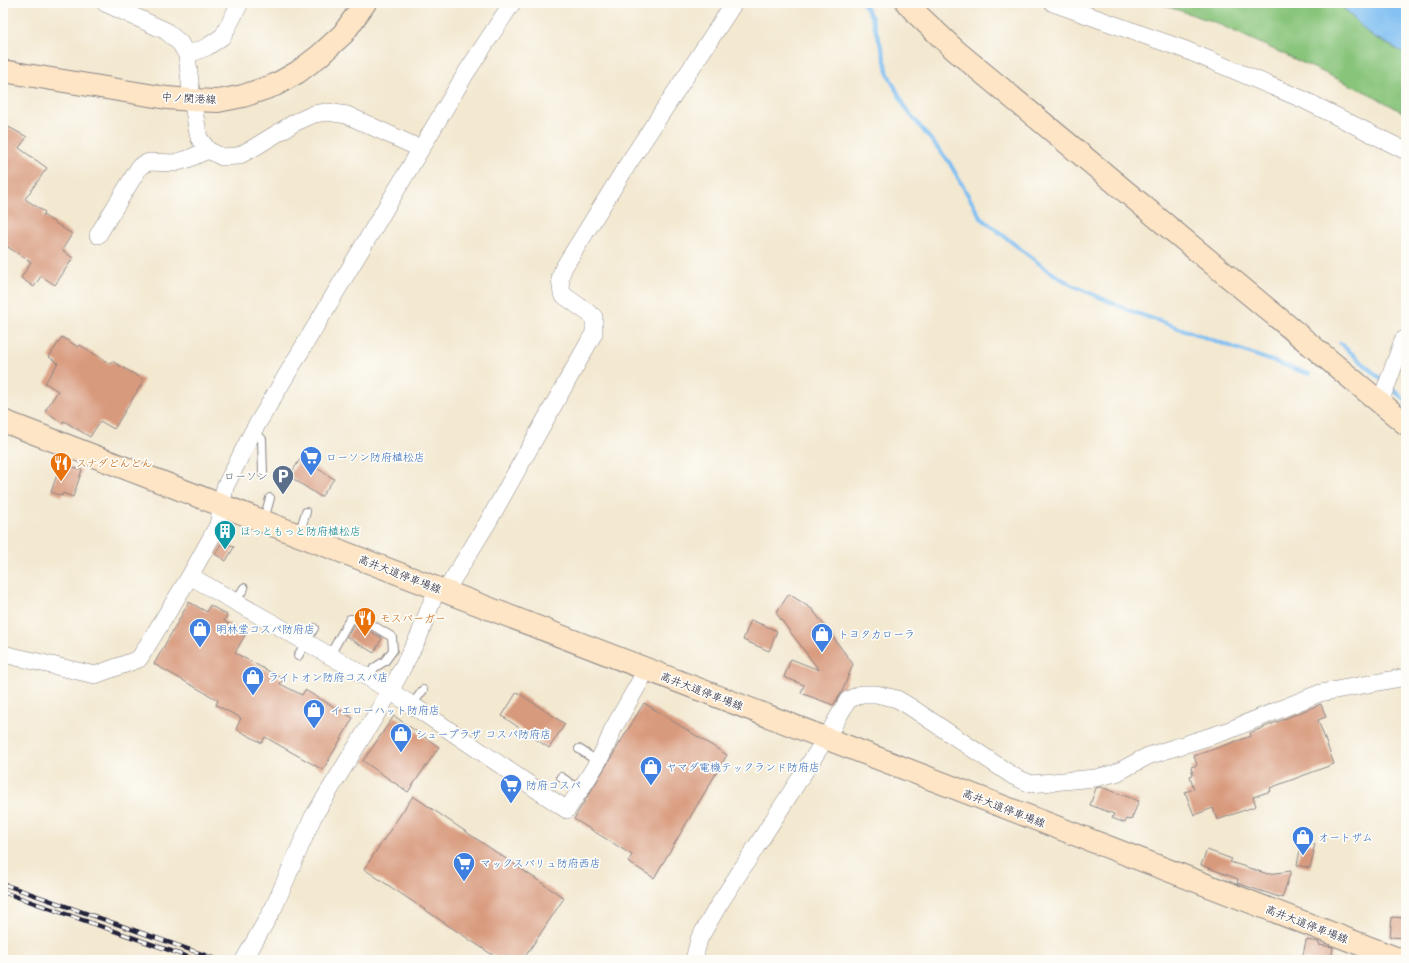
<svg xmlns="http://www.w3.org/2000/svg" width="1409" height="963" font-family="Kalam,'Klee One',sans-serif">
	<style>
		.green { fill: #88c47a; stroke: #55735a }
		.water { fill: #7dbef2; stroke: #507096 }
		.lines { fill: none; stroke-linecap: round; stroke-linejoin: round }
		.stream { stroke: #7dbef2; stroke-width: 4 }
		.building { fill: #d89a7d }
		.lane-casing { stroke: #8a8586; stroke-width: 10 }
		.street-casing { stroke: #8a8586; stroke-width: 18 }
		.secondary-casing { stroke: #8a8586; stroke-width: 24 }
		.lane { stroke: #fff; stroke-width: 8 }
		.street { stroke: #fff; stroke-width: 17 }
		.secondary { stroke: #fde5c5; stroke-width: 22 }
		.rail-casing { stroke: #22223b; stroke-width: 4.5 }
		.rail { stroke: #fdfcf7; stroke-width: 3; stroke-dasharray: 9; stroke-linecap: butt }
		.labels { text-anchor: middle; stroke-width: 3.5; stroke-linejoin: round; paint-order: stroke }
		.street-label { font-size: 11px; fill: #22223b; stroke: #fdfcf7 }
		.shop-label { font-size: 11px; fill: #366cbe; stroke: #fdfcf7; text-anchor: start }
		.food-label { font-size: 11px; fill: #c56008; stroke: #fdfcf7; text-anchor: start }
		.service-label { font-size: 11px; fill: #4e5e75; stroke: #fdfcf7; text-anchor: end }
		.culture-label { font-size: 11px; fill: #0d838f; stroke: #fdfcf7; text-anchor: start }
	</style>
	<rect width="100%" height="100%" fill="#fdfcf7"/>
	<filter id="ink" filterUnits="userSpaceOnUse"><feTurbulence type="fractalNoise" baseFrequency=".025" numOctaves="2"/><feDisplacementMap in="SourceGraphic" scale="8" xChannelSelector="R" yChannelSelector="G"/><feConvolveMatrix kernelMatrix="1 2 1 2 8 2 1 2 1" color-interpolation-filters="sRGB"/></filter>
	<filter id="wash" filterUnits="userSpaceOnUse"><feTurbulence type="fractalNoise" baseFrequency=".012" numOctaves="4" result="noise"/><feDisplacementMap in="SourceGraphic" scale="16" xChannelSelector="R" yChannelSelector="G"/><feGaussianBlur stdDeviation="0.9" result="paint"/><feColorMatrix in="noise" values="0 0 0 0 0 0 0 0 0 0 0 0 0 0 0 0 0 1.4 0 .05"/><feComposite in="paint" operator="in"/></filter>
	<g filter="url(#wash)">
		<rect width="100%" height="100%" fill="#f3e8d0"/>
		<path class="green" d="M 1157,3 L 1339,3 L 1369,34 L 1406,54 L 1406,114 L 1370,94 L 1214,22 Z"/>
		<path class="water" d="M 1339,3 L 1406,3 L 1406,54 L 1369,34 Z"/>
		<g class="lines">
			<path class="stream" d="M 863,3 L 871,16 L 883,52 L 888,74 L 906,109 L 949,162 L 981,218 L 1046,269 L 1070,284 L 1128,310 L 1309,374
				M 1340,343 L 1383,381
				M 1390,387 L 1406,401"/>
		</g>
		<g id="blocks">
			<path class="building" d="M 3,124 L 27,137 L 19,148 L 47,168 L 25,199 L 45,212 L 43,215 L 72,234 L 62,250 L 73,258 L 55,285 L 41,276 L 34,287 L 21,278 L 31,262 L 3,244 Z
				M 62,337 L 78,347 L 80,345 L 110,364 L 112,361 L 144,380 L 114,429 L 100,421 L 90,437 L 64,421 L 63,423 L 45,411 L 58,391 L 45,383 L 58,363 L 49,357 Z
				M 301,458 L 334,479 L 321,497 L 289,476 Z
				M 61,463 L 82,470 L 73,497 L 63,493 L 62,496 L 51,492 Z
				M 223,541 L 234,547 L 226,561 L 215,554 Z
				M 789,594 L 812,609 L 853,664 L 842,692 L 833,705 L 801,693 L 804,685 L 784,677 L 791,659 L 819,670 L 776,613 Z
				M 189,602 L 207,612 L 210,605 L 227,615 L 224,621 L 246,633 L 235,653 L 283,679 L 280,684 L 302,695 L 305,690 L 353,718 L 323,770 L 265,737 L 262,743 L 236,729 L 241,718 L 216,705 L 218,700 L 154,664 Z
				M 751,620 L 777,631 L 769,651 L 743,640 Z
				M 354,625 L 359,625 L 382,638 L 374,653 L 347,637 Z
				M 517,692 L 565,724 L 549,748 L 502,716 Z
				M 644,703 L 727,755 L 654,878 L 628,862 L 632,855 L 574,819 Z
				M 1321,704 L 1326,717 L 1318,720 L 1334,764 L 1270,788 L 1271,791 L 1253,797 L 1256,806 L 1217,820 L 1213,808 L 1194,815 L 1185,792 L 1194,789 L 1190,776 L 1193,775 L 1191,767 L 1197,765 L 1194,756 L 1251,736 L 1250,733 Z
				M 394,716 L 439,747 L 408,792 L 363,761 Z
				M 1101,787 L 1139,801 L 1131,820 L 1126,819 L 1125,823 L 1112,818 L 1114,814 L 1090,805 L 1096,788 Z
				M 413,796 L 564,898 L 523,960 L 500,960 L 364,869 Z
				M 1302,841 L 1315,844 L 1313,852 L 1314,852 L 1310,868 L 1297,865 Z
				M 1207,850 L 1232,859 L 1230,862 L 1268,874 L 1291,871 L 1282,898 L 1237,883 L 1238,879 L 1201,865 Z
				M 1392,917 L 1406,918 L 1406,938 L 1390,937 Z
				M 1306,940 L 1319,942 L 1319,945 L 1333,947 L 1331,960 L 1302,960 Z"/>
		</g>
	</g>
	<g filter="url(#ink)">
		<use href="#blocks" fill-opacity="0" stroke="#8a8586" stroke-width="1"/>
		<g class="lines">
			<g class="lane-casing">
				<path id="lane" d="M 252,433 L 262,439 L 263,474
					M 264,520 L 270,498
					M 299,534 L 306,512
					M 235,602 L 244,588
					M 330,655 L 350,619 L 364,620 L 392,637 L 393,650 L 385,661 L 374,668 L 369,678
					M 298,656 L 314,628
					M 412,705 L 423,690
					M 579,749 L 597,761
					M 561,777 L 580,790"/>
			</g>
			<g class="street-casing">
				<path id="street" d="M 105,3 L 166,31 L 180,43 L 187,55 L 192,100 L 199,138 L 208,150 L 222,157 L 238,156 L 255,147 L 294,123 L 314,114 L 327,112 L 347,115 L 421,149
					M 1053,3 L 1186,50 L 1302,99 L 1406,151
					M 187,55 L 207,47 L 223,36 L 240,3
					M 98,235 L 140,166 L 149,162 L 174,163 L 188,159 L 208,150
					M 1379,403 L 1388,382 L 1403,340 L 1406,343
					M 190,576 L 369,678 L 412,705 L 567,810 C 583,785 603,758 613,729 L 647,669
					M 445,592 L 488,522 L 594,333 L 594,317 L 562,294 L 560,277 L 564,267 L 628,164 L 734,3
					M 3,654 L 95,675 L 139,659 L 190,576 L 218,525 L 225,487 L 252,433 L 466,73 L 512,3
					M 244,960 L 274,907 L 313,817 L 390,692 L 419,636 L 437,588
					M 694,960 L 699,939 L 718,906 L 826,738 L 848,700 L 861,694 L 876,694 L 897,699 L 909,706 L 1013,776 L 1031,784 L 1095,778 L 1116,773 L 1148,756 L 1227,731 L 1320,693 L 1406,677"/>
			</g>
			<g class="secondary-casing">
				<path id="secondary" d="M 907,3 L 920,17 L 955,50 L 1406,424
					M 3,71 L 167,98 L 192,100 L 218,101 L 243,96 L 275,85 L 298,72 L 319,56 L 343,34 L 365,3
					M 3,421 L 1401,960"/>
			</g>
			<use href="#lane" class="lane"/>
			<use href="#street" class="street"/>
			<use href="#secondary" class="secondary"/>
			<g class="rail-casing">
				<path id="rail" d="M 3,884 L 219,960
					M 3,892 L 197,960"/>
			</g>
			<use href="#rail" class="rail"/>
		</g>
	</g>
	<defs>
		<g id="supermarket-pin" transform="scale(1.15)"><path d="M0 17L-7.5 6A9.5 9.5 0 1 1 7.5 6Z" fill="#3f7fe0" stroke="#fdfcf7"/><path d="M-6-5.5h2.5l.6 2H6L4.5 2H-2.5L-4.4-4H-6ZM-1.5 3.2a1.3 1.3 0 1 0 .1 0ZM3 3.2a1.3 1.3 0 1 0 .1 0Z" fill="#fff"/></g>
		<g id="restaurant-pin" transform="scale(1.15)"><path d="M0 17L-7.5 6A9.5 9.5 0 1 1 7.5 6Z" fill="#e8710a" stroke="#fdfcf7"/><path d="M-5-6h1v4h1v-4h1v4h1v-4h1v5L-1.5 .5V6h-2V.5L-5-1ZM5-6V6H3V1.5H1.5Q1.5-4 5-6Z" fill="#fff"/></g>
		<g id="parking-pin" transform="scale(1.15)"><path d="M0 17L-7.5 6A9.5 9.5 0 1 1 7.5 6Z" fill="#5c6f8a" stroke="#fdfcf7"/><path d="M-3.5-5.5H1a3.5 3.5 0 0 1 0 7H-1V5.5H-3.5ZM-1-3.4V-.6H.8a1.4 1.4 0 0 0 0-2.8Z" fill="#fff"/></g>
		<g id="building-pin" transform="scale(1.15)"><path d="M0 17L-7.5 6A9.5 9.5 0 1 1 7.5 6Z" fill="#0f9aa8" stroke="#fdfcf7"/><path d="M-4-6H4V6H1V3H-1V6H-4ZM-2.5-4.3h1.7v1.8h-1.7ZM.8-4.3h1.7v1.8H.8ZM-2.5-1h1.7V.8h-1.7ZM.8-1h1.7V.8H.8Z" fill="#fff"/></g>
		<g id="shop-pin" transform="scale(1.15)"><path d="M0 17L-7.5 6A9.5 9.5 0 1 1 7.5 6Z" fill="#3f7fe0" stroke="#fdfcf7"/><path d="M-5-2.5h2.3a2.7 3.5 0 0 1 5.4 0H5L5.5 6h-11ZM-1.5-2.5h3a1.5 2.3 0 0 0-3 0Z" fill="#fff"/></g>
	</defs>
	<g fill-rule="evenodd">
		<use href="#supermarket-pin" x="311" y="457"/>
		<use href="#restaurant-pin" x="61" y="463"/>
		<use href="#parking-pin" x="283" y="476"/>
		<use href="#building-pin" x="225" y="531"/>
		<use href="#restaurant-pin" x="365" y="618"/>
		<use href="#shop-pin" x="200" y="629"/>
		<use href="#shop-pin" x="822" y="634"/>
		<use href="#shop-pin" x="253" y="677"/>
		<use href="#shop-pin" x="314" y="710"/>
		<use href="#shop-pin" x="401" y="734"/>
		<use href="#shop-pin" x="651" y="767"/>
		<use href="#supermarket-pin" x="511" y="785"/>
		<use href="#shop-pin" x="1303" y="837"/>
		<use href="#supermarket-pin" x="464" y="863"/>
	</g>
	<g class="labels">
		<g class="street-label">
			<text transform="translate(189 98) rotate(3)" y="4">中ノ関港線</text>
			<text transform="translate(400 574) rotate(21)" y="4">高井大道停車場線</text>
			<text transform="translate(702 691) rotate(21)" y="4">高井大道停車場線</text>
			<text transform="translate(1004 808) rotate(21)" y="4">高井大道停車場線</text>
			<text transform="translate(1307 924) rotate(21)" y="4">高井大道停車場線</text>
		</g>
		<g class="shop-label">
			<text x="326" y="461">ローソン防府植松店</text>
			<text x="216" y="633">明林堂コスパ防府店</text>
			<text x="838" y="638">トヨタカローラ</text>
			<text x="268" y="681">ライトオン防府コスパ店</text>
			<text x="330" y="714">イエローハット防府店</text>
			<text x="416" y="738">シュープラザ コスパ防府店</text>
			<text x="666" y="771">ヤマダ電機テックランド防府店</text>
			<text x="526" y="789">防府コスパ</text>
			<text x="1318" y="841">オートザム</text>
			<text x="480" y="867">マックスバリュ防府西店</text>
		</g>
		<g class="food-label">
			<text x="76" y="467">スナダどんどん</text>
			<text x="380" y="622">モスバーガー</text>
		</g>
		<g class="service-label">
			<text x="268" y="480">ローソン</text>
		</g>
		<g class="culture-label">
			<text x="240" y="535">ほっともっと防府植松店</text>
		</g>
	</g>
	<rect width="1409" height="963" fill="none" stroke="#fdfcf7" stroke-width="16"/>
</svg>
